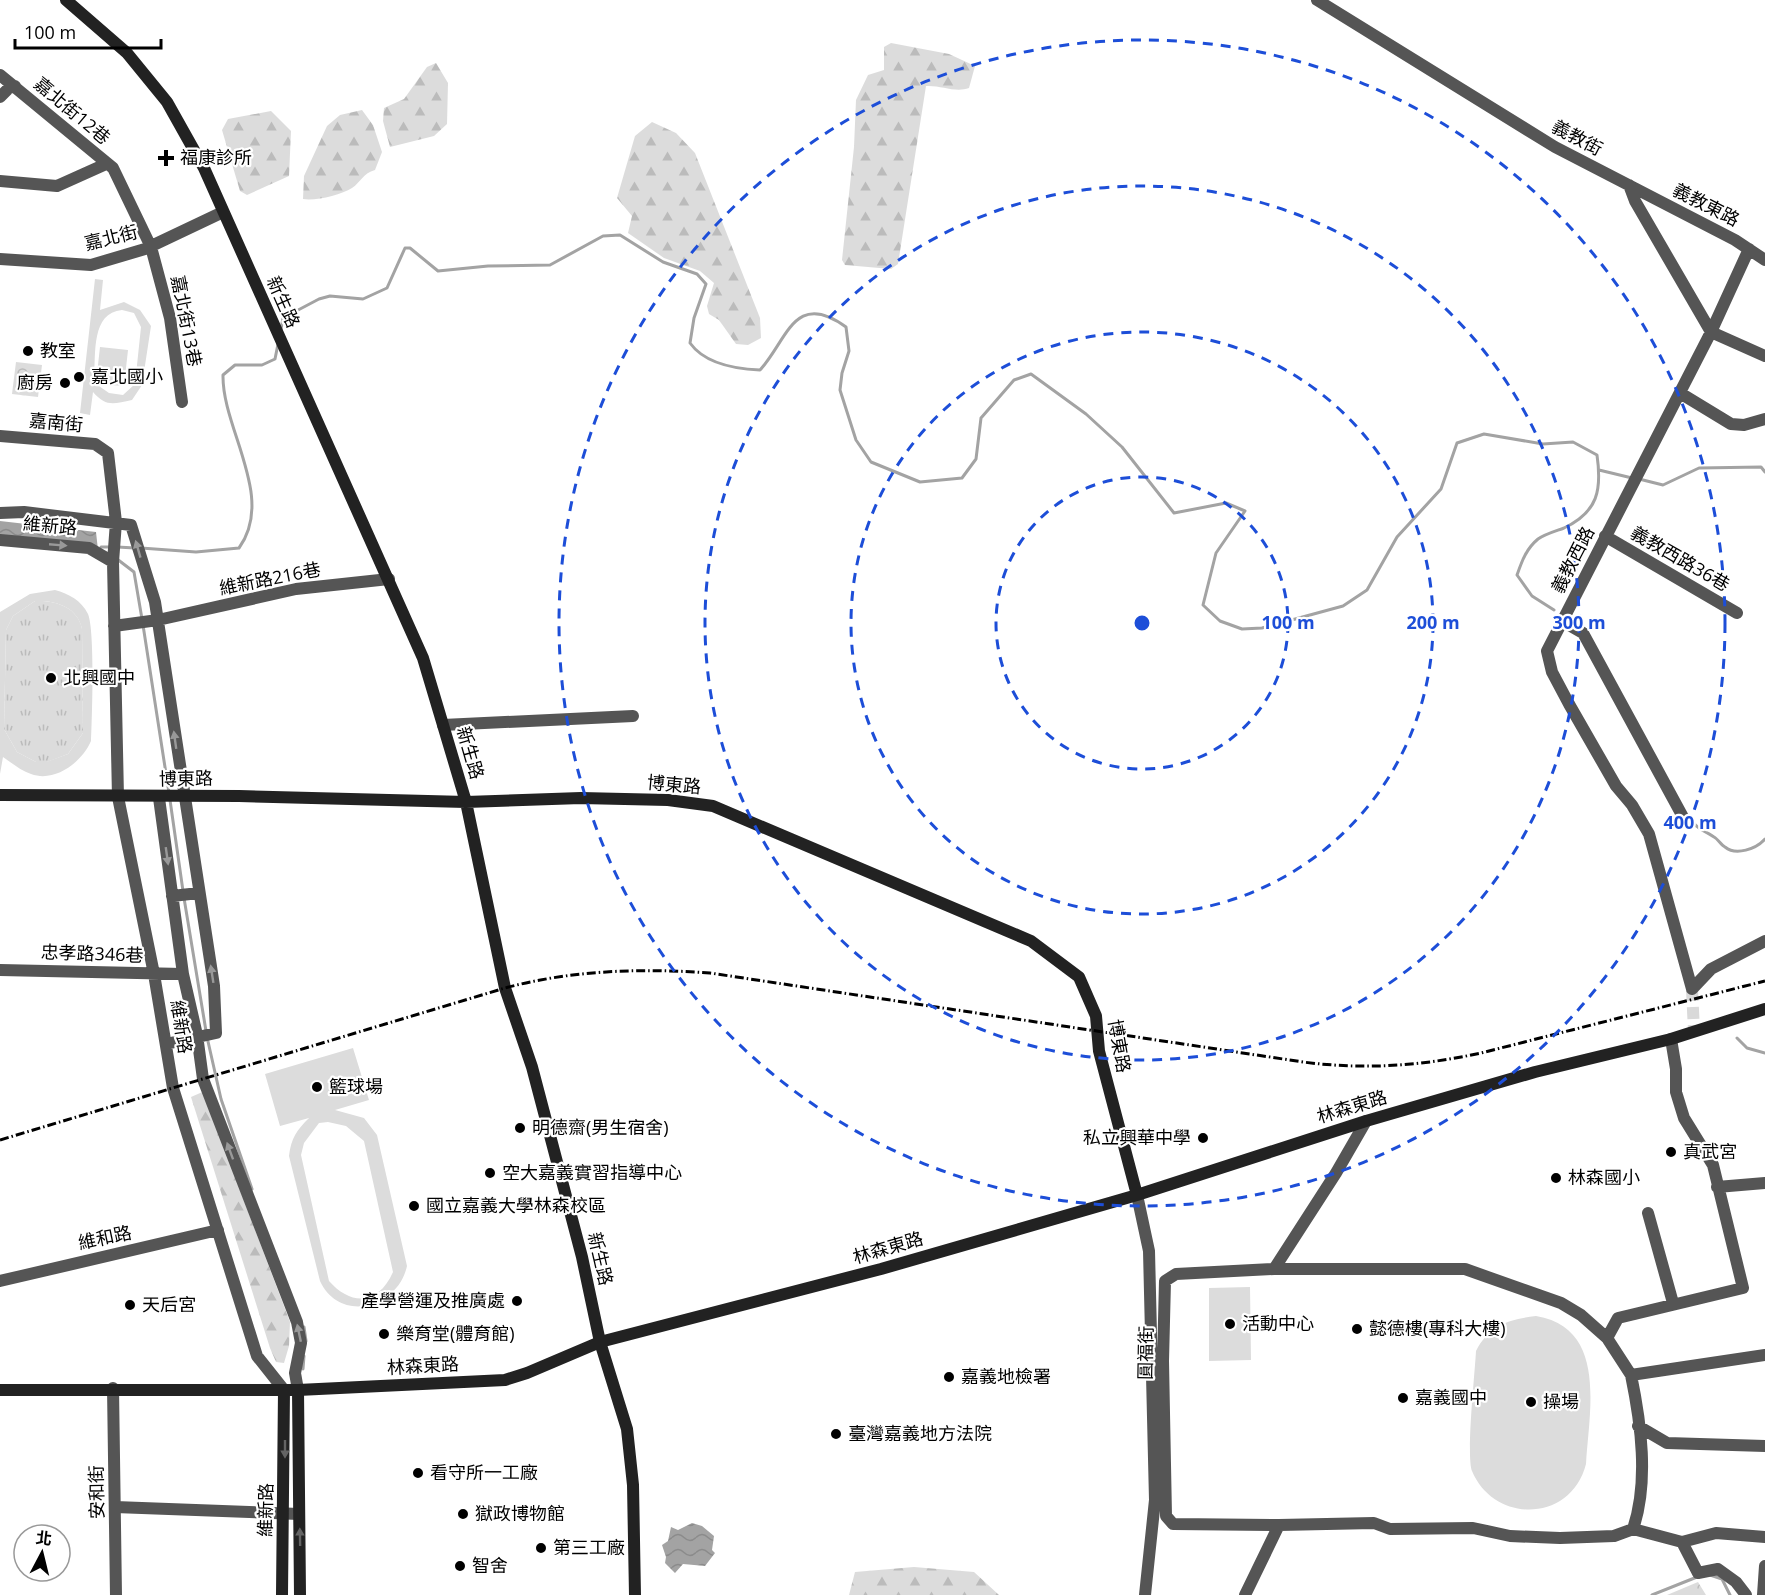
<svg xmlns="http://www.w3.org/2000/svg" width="1765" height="1595" font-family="'Open Sans','Noto Sans TC',sans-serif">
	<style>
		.grass { fill: url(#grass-tufts) }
		.forest { fill: url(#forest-firs) }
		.park { fill: url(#park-crowns) }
		.pitch { fill: #dcdcdc; fill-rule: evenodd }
		.water { fill: url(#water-waves) }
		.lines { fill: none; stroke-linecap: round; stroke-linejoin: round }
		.stream { stroke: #a3a3a3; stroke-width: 3 }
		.street-tunnel { stroke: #d9d9d9; stroke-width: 12; stroke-dasharray: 12 6; stroke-linecap: butt }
		.street { stroke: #555; stroke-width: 12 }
		.secondary { stroke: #222; stroke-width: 12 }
		.rail { stroke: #000; stroke-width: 3; stroke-dasharray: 9 3 1.5 3; stroke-linecap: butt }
		.oneway { fill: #999 }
		.oneway2 { fill: #646464 }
		.ring { fill: none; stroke: #1d4ed8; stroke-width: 3; stroke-dasharray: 10 8 }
		.poi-dot { fill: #000; stroke: #fff; stroke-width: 2 }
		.labels { text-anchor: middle; stroke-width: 4.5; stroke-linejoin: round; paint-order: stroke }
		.street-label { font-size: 18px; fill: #000; stroke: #fff }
		.poi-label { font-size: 18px; fill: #000; stroke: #fff; text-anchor: start }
		.centre { fill: #1d4ed8; stroke: #fff; stroke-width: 3 }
		.ring-label { font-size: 18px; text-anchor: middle; font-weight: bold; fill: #1d4ed8; stroke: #fff; stroke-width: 4.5; stroke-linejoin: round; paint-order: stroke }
	</style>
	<defs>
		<pattern id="grass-tufts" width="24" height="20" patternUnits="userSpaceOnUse" patternTransform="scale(1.5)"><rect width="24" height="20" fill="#dcdcdc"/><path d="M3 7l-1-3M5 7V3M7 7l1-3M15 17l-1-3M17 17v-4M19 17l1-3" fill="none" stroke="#bbb"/></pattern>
		<pattern id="forest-firs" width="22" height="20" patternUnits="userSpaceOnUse" patternTransform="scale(1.5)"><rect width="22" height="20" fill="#dcdcdc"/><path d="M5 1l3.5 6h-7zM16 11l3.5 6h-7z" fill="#bbb"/></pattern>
		<pattern id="park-crowns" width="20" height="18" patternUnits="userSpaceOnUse" patternTransform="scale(1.5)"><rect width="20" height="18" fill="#dcdcdc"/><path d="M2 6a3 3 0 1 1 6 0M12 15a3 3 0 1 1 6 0" fill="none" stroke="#bbb"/></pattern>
		<pattern id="water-waves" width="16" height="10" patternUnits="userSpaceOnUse" patternTransform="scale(1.5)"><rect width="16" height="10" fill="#a3a3a3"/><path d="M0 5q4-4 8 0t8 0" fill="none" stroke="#8b8b8b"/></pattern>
	</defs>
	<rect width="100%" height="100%" fill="#fff"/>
	<path class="grass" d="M 35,601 C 55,600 78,607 82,629 L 83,733 L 68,754 L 47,762 L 36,762 L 17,752 L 4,729 L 6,630 L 13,616 Z"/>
	<path class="forest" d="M 891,43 L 949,54 L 975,66 L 969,88 C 955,93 941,85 926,86 L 898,264 L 891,269 L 845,265 L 842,260 L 854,147 L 856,100 L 868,75 L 884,70 L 884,47 Z
		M 436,63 L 448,83 L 447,124 L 434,136 L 390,147 L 383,121 L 384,108 L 404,99 L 427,67 Z
		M 362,110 L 373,125 L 382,152 L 375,170 C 363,173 361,182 352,188 C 341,195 316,201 303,199 L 304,176 L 327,126 L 340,115 Z
		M 271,111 L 291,131 L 289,176 L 247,195 L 240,191 L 222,130 L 228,119 Z
		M 652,122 L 676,133 L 695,153 L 760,318 L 761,338 L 748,345 L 736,344 L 719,320 L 709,314 L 707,306 L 714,283 L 700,271 L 664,258 L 628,233 L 632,216 L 617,198 L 635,136 Z
		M 207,1090 L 238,1185 L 290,1322 L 289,1346 L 284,1363 L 276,1362 L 270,1348 L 191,1097 Z
		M 914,1567 L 974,1572 L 999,1595 L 849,1595 L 855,1572 Z"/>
	<path class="park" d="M 16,362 L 42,365 L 38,397 L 12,394 Z
		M 1698,1582 L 1706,1595 L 1667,1595 Z"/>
	<path class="pitch" d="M 95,279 L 103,280 L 100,310 L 124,302 L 140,310 L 151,326 L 142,385 L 132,400 C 113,404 106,407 93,392 L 90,415 L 80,413 ZM 122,310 L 134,313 L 141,327 L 135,384 L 123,395 L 109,393 L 96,384 L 124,386 L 128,350 L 100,347 L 96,383 L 94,377 C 96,353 91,313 122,310 Z
		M 55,590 C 69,594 81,600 88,614 C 95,631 92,718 91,741 C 82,762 55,783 31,774 C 21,771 12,763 3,757 L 0,774 L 0,612 L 30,594 ZM 35,601 C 55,600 78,607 82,629 L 83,733 L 68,754 L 46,762 L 36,762 L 17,752 L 4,729 L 6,630 L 13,616 Z
		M 353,1048 L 369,1100 L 335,1110 L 364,1118 L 377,1135 L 407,1266 C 398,1308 340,1324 320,1281 L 289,1156 C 291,1138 297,1130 309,1118 L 280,1126 L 265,1074 ZM 328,1122 L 346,1126 L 364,1141 L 393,1272 C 379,1304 352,1307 329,1281 L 301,1155 L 304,1143 L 319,1123 Z
		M 1250,1287 L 1251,1360 L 1209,1361 L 1209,1288 Z
		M 1536,1316 C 1608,1328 1589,1411 1586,1464 C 1571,1523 1494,1524 1472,1471 C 1466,1456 1475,1372 1476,1351 C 1489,1325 1510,1319 1536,1316 Z"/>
	<path class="water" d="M 0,521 L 96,532 L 98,550 L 0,537 Z
		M 692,1523 L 702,1526 L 714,1536 L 712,1550 L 715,1553 L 705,1566 L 683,1564 L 675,1573 L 665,1563 L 666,1557 L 662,1545 L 668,1541 L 671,1527 L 678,1530 Z"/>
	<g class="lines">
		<path class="stream" d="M 281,329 L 283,318 L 319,299 L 330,296 L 363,299 L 387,288 L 405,248 L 410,248 L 438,271 L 488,266 L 550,265 L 603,236 L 620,235 L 663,262 L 697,274 L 706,284 L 694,318 L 690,343 C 705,364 735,369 760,370 C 787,341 794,289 846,327 L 849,351 L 842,373 L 840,390 L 856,440 L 871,462 L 920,482 L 962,478 L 976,459 L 981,418 L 1014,380 L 1031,374 L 1086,414 L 1122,447 L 1174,513 L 1226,503 L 1245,511 L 1216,553 L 1203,605 L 1220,621 L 1242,629 L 1262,628 L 1343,606 L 1367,590 L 1397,537 L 1441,489 L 1457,443 L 1484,434 L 1543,444 L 1573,442 L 1597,455 C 1602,490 1598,512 1564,528 C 1556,531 1545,534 1538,539 C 1526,549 1522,561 1517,575 L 1532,596 L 1554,610
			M 1599,470 L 1632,478
			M 1639,479 L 1663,485 L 1699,468 L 1761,467 L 1765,472
			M 101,547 L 111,547
			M 117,547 L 135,548
			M 141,548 L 196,552 L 239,548 C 276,497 222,429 223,375 L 235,365 L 262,365 L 275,359 L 278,344
			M 117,559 L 134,572 L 142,619
			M 143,625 L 169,793
			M 170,800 L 183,891
			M 1688,816 C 1700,832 1699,827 1714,837 C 1718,839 1721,845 1725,847 C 1736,856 1756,849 1765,839
			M 184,898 L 206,1031
			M 207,1037 L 221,1099 L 252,1189
			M 1737,1038 L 1747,1048 L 1765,1053
			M 304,1327 L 306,1341
			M 303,1369 L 304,1356
			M 1710,1575 L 1722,1579 L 1730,1595
			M 1652,1595 L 1697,1577"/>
		<path class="street-tunnel" d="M 1692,989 L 1694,1031"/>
		<path class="street" d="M 1317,0 L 1555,147 L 1735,240 L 1765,260
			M 0,75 L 113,168 L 151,247 L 170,318 L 182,402
			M 0,97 L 9,88 L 15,86
			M 0,181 L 57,186 L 106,164
			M 1629,185 L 1635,201 L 1711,332 L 1765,356
			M 0,259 L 91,265 L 145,249 L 223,212
			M 1680,393 L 1731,424 L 1744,425 L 1765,419
			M 0,436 L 95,444 L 108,453 L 116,522 L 113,562 L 118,797 L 154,974 L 173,1088 L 257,1356 L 284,1390
			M 0,513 L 24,512 L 131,525 L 155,602 L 214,986 L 216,1033 L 166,1044
			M 1605,536 L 1737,613
			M 0,540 L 89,548 L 113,562
			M 1562,621 L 1583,633 L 1683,817
			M 114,626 L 158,620 L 296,589 L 389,579
			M 443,725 L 633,716
			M 159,798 L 183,974 L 197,1035 L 203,1079 L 297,1322 L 301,1343 L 295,1373 L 298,1390
			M 172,896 L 199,893
			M 0,970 L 183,974
			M 1692,989 L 1649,834 L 1632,805 L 1616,786 L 1569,704 L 1552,672 L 1547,651 L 1711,332 L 1749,249
			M 1692,989 L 1711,969 L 1765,941
			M 1717,1187 L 1765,1183
			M 1137,1195 L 1149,1251 L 1155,1500 L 1145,1595
			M 1648,1213 L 1673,1303
			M 1274,1269 L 1336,1173 L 1366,1121
			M 0,1281 L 218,1230
			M 1607,1338 L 1618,1318 L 1743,1288 L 1713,1165 L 1684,1118 L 1676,1092 L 1676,1069 L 1671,1039
			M 113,1388 L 116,1595
			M 1638,1426 L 1667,1443 L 1765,1446
			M 115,1507 L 299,1514
			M 1279,1525 L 1374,1523 L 1390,1529 L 1473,1528 L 1510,1536 L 1560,1538 L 1614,1536 L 1633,1529 C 1649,1482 1641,1423 1631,1375 L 1765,1355
			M 1633,1529 L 1682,1542 L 1698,1573 L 1718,1569 L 1736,1582 L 1746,1595
			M 1682,1542 L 1716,1533 L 1765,1537
			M 1245,1595 L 1279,1525 L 1173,1524 L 1166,1516 L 1163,1361 L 1165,1281 L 1176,1274 L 1274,1269 L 1465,1269 L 1561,1303 L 1581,1315 L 1607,1338 L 1631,1375
			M 1763,1595 L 1765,1566"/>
		<path class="secondary" d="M 66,0 L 127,53 L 167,102 L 204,168 L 423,658 L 466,802 L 505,988 L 532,1067 L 582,1257 L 600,1342 L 627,1429 L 633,1485 L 635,1595
			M 0,795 L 239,796 L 466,802 L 581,798 L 668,800 L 713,806 L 1031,941 L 1079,977 L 1096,1016 L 1099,1051 L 1137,1195
			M 0,1390 L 298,1390 L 505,1380 L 527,1373 L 600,1342 L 881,1269 L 1137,1195 L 1366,1121 L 1535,1072 L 1671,1039 L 1765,1009
			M 298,1390 L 300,1595
			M 282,1595 L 284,1390"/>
		<path class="rail" d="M 0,1140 L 505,988 C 572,970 642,968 710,973 L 1303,1062 C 1365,1070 1421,1066 1481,1053 L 1765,981"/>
	</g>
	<defs><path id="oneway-solid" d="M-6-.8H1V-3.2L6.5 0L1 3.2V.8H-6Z" transform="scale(1.5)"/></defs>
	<g class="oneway">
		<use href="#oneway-solid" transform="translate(58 545) rotate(5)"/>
		<use href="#oneway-solid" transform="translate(138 549) rotate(-106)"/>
		<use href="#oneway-solid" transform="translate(175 740) rotate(-98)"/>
		<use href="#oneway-solid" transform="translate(167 856) rotate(82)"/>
		<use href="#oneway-solid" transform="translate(212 974) rotate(-99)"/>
		<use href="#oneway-solid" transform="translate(230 1151) rotate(-110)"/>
		<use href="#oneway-solid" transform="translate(299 1333) rotate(-102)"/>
	</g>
	<g class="oneway2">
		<use href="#oneway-solid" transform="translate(285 1449) rotate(90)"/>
		<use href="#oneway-solid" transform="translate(300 1537) rotate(-91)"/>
	</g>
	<g class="ring">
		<circle cx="1142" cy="623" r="146"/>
		<circle cx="1142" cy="623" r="291"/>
		<circle cx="1142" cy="623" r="437"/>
		<circle cx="1142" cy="623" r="583"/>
	</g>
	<g class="poi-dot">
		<path d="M163 149h6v6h6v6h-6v6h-6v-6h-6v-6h6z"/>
		<circle cx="28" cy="351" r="6"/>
		<circle cx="79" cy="377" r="6"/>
		<circle cx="65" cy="383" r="6"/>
		<circle cx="51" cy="678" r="6"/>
		<circle cx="317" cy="1087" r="6"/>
		<circle cx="520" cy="1128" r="6"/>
		<circle cx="1203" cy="1138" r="6"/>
		<circle cx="1671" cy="1152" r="6"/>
		<circle cx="490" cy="1173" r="6"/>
		<circle cx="1556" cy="1178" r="6"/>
		<circle cx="414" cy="1206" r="6"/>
		<circle cx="517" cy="1301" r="6"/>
		<circle cx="130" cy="1305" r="6"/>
		<circle cx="1230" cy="1324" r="6"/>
		<circle cx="1357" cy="1329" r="6"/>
		<circle cx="384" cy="1334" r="6"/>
		<circle cx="949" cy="1377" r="6"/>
		<circle cx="1403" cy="1398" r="6"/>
		<circle cx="1531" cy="1402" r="6"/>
		<circle cx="836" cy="1434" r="6"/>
		<circle cx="418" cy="1473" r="6"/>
		<circle cx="463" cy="1514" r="6"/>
		<circle cx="541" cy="1548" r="6"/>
		<circle cx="460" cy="1566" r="6"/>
	</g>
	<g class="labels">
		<g class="street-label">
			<text transform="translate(72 111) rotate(40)" y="6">嘉北街12巷</text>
			<text transform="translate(1577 138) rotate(28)" y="6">義教街</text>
			<text transform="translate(1706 205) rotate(27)" y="6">義教東路</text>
			<text transform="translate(111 238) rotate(-14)" y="6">嘉北街</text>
			<text transform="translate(283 302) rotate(66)" y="6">新生路</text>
			<text transform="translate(186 321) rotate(79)" y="6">嘉北街13巷</text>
			<text transform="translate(56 423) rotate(5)" y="6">嘉南街</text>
			<text transform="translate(50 526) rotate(5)" y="6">維新路</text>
			<text transform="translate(1680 559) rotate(30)" y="6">義教西路36巷</text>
			<text transform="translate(1573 560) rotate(-63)" y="6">義教西路</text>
			<text transform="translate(270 579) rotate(-11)" y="6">維新路216巷</text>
			<text transform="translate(470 753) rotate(74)" y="6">新生路</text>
			<text transform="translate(186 779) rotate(-1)" y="6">博東路</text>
			<text transform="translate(674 785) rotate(5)" y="6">博東路</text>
			<text transform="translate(92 954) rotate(2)" y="6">忠孝路346巷</text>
			<text transform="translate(181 1027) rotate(81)" y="6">維新路</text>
			<text transform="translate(1119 1046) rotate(80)" y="6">博東路</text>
			<text transform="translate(1352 1107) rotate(-17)" y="6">林森東路</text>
			<text transform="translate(105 1238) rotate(-12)" y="6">維和路</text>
			<text transform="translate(888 1248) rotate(-16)" y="6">林森東路</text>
			<text transform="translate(600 1259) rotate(77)" y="6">新生路</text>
			<text transform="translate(1146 1353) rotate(-89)" y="6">圓福街</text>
			<text transform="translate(423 1366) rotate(-3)" y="6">林森東路</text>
			<text transform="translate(97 1492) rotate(-91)" y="6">安和街</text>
			<text transform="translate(266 1510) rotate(-89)" y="6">維新路</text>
		</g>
		<g class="poi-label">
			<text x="180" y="164">福康診所</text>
			<text x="40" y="357">教室</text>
			<text x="91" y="383">嘉北國小</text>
			<text x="53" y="389" text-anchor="end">廚房</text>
			<text x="63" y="684">北興國中</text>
			<text x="329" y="1093">籃球場</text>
			<text x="532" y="1134">明德齋(男生宿舍)</text>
			<text x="1191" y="1144" text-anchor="end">私立興華中學</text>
			<text x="1683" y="1158">真武宮</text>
			<text x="502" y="1179">空大嘉義實習指導中心</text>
			<text x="1568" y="1184">林森國小</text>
			<text x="426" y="1212">國立嘉義大學林森校區</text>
			<text x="505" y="1307" text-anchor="end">產學營運及推廣處</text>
			<text x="142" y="1311">天后宮</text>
			<text x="1242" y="1330">活動中心</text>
			<text x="1369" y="1335">懿德樓(專科大樓)</text>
			<text x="396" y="1340">樂育堂(體育館)</text>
			<text x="961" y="1383">嘉義地檢署</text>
			<text x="1415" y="1404">嘉義國中</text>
			<text x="1543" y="1408">操場</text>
			<text x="848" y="1440">臺灣嘉義地方法院</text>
			<text x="430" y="1479">看守所一工廠</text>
			<text x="475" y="1520">獄政博物館</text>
			<text x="553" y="1554">第三工廠</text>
			<text x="472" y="1572">智舍</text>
		</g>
	</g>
	<circle cx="1142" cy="623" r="9" class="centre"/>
	<g class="ring-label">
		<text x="1288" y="629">100 m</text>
		<text x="1433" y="629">200 m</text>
		<text x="1579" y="629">300 m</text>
		<text x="1690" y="829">400 m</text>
	</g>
	<g transform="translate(42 1553) rotate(7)"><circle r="28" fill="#ffffff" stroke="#999999" stroke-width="1.5"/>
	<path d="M0-4.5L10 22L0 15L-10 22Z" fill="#000000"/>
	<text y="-9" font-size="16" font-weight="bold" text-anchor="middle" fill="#000000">北</text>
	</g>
	<path d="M15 39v9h146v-9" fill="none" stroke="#000000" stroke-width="3"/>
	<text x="24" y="39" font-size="18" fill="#000000" stroke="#ffffff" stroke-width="4.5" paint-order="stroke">100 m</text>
</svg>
